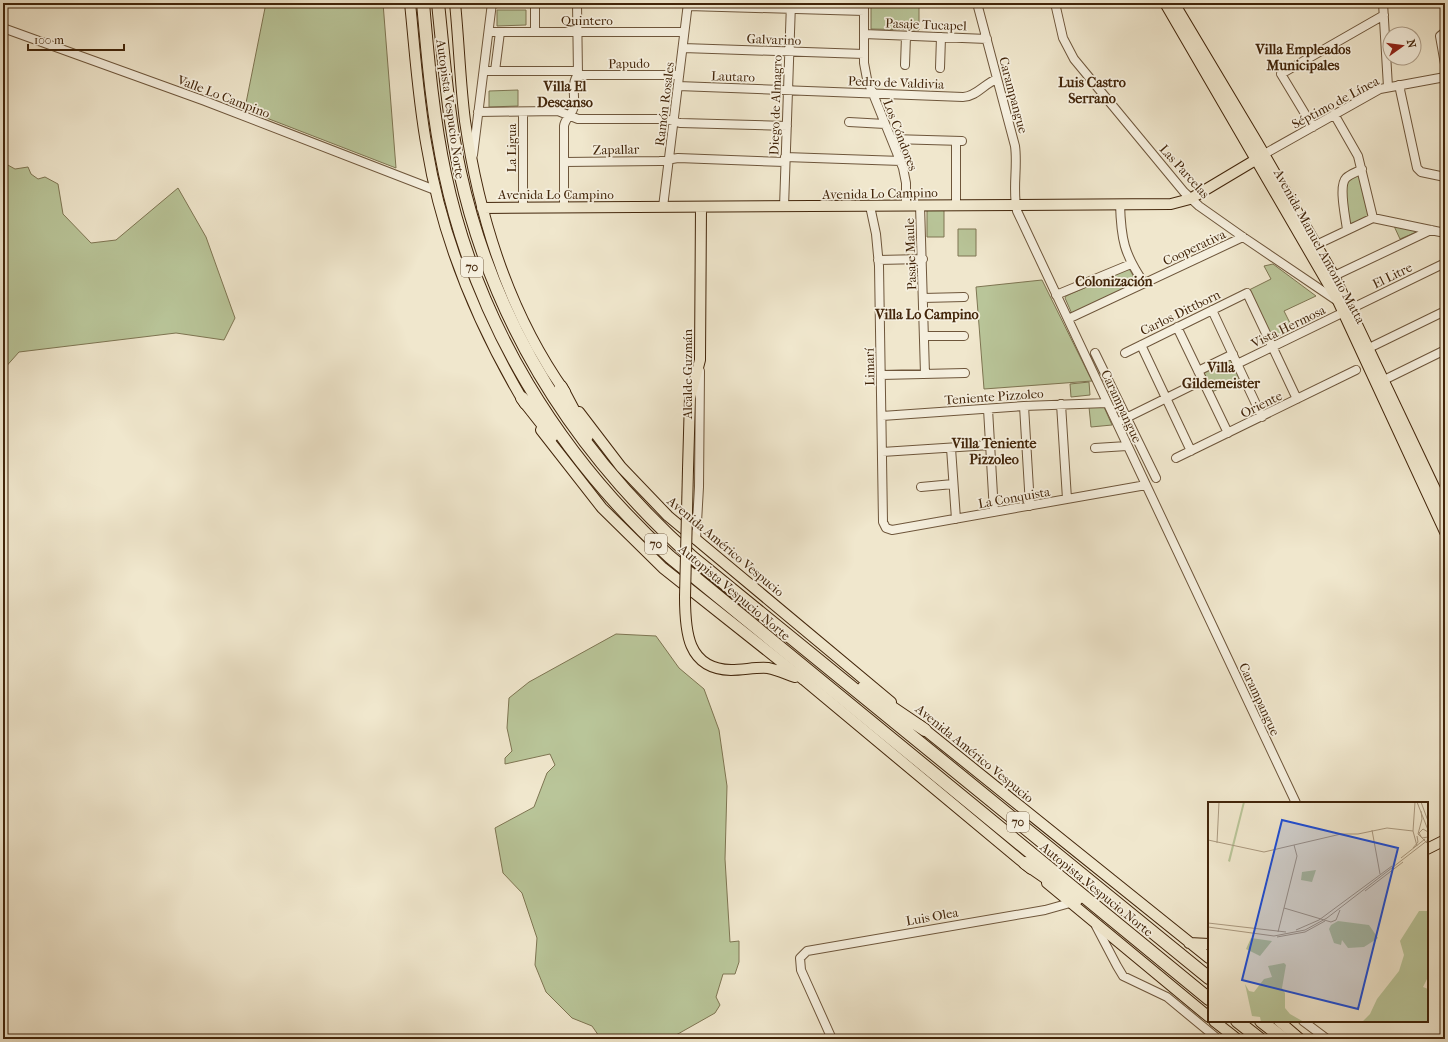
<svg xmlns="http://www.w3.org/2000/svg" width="1448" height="1042" font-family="'IM FELL French Canon',serif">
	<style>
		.green { fill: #b9c599; stroke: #7e7552 }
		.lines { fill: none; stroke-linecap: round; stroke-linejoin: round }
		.minor-casing { stroke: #6e563b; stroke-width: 10 }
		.major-casing { stroke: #42250a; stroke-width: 12 }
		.highway-casing { stroke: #42250a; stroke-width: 14 }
		.minor { stroke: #f5efde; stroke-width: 8 }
		.major { stroke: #f0e7cd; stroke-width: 10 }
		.highway { stroke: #f0e7cd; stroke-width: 12 }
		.major-bridge-casing { stroke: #42250a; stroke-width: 12; stroke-linecap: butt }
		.major-bridge { stroke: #f0e7cd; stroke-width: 10 }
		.labels { text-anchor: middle; stroke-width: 3.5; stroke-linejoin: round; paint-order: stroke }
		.shield { fill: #f5efde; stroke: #78624a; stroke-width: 1 }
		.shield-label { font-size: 12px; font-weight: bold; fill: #42250a }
		.street-label { font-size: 13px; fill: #42250a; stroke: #f5efde }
		.neighbourhood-label { font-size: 14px; font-weight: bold; fill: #42250a; stroke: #f5efde }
		.inset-road { fill: none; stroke: #aa997f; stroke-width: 1 }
		.view { fill: #1d4ed8; fill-opacity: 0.15; stroke: #1d4ed8; stroke-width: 2 }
		.inset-edge { fill: none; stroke: #42250a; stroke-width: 2 }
	</style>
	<rect width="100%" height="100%" fill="#f0e7cd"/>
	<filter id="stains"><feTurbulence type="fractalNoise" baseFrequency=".005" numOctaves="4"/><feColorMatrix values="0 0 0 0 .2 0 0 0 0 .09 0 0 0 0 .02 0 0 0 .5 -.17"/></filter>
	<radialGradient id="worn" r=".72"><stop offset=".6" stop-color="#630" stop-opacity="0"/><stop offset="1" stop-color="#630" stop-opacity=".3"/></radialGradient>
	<path class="green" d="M 266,3 L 383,3 L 396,168 L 251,112 L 246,103 Z
		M 871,3 L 919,3 L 919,30 L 871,29 Z
		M 497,10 L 526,10 L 526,25 L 497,26 Z
		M 518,90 L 518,106 L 489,107 L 489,91 Z
		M 3,151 L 5,153 L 6,164 L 15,169 L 28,167 L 31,174 L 38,179 L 45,177 L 58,184 L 63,214 L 91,243 L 116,240 L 178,188 L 206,237 L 235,318 L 224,340 L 176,333 L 19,352 L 3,370 Z
		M 1361,173 L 1369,217 L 1350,224 L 1344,187 L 1347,180 Z
		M 927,210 L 944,210 L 944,237 L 927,237 Z
		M 1394,226 L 1419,231 L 1400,239 Z
		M 958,229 L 976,229 L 976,256 L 958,256 Z
		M 1273,264 L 1316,296 L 1284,311 L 1293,329 L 1272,340 L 1249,290 L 1271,279 L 1264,266 Z
		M 1128,269 L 1130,270 L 1137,283 L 1072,314 L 1065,298 L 1066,296 Z
		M 1042,280 L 1092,381 L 984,389 L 976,287 Z
		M 1232,359 L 1241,378 L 1212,392 L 1203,373 Z
		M 1089,382 L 1090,395 L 1071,397 L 1070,384 Z
		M 1089,407 L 1104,407 L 1112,425 L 1091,427 Z
		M 616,634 L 656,636 L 679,668 L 704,689 L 719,730 L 727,786 L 725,859 L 730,942 L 739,941 L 739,962 L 735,974 L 723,974 L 716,997 L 720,1005 L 715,1013 L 669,1039 L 601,1039 L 592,1026 L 572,1018 L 546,992 L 535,965 L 537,938 L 522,893 L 503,873 L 495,828 L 534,807 L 547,773 L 555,765 L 550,754 L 505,764 L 505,758 L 512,751 L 507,728 L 509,698 L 529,682 Z"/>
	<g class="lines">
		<g class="minor-casing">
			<path id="minor" d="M 577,3 L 578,75
				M 864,3 L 864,63 L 867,79 L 903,168 L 906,183 L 906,205
				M 977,3 L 1015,146 C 1018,167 1012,191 1017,211 L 1296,803
				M 1055,3 L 1063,38 L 1074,59 L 1184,192 L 1199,206 L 1243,237 L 1336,300
				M 1383,3 L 1388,87
				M 688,6 L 864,11
				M 3,28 L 205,101 L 435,190
				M 489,32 L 684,32
				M 535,32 L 535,3
				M 1445,32 L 1440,36 L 1445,64
				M 864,34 L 987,39
				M 683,48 L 864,54
				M 905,65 L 906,36
				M 940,68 L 941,37
				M 484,71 L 577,71
				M 495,71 L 500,32
				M 578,75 L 679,75
				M 1399,85 L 1417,168 L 1421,172 L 1445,177
				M 678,86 L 963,97 C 976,97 985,83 997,79
				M 478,112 L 558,111 L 578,119 L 665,119 L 680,123 L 787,126
				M 1334,114 L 1358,156 L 1373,218
				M 849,122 L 885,124
				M 1313,127 L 1281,74 L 1384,15
				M 892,139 L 962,141
				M 473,155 L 492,3
				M 785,157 L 901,161
				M 1259,157 L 1380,89 L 1445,77
				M 564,162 L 660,161 L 678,158 L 785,162
				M 1120,204 C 1121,239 1124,254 1144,283
				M 920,205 L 925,374
				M 956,205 L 956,141
				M 870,206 L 876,234 L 879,266 L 883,522 L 886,528 L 892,530 L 1146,485
				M 564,207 L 564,126 C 565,118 573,114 574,106 C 575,96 571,82 578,75
				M 663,207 L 688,3
				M 784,207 L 791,3
				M 523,208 L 523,112
				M 1347,230 C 1346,219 1338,186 1346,178 C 1350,174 1357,172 1362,169
				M 1316,245 L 1373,218 L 1445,233
				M 878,260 L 923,259
				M 1334,276 L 1431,230
				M 1056,295 L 1131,264
				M 923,298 L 964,297
				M 1212,310 L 1262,417
				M 1068,319 L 1243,237
				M 1177,327 L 1228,433
				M 924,336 L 964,336
				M 1141,345 L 1191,451
				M 1369,348 L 1445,311
				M 1095,353 L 1156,478
				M 1125,353 L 1247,293 L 1297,399
				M 1237,364 L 1445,263
				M 1198,371 L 1233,354
				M 881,375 L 965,373
				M 1384,380 L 1445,350
				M 1061,404 L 1067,499
				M 1024,406 L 1030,506
				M 988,409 L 994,512
				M 882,416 L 1024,406 L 1107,403
				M 1122,420 L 1203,380
				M 951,448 L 956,519
				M 1095,448 L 1127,446
				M 882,452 L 990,445
				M 1176,458 L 1356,370
				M 921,487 L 953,484
				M 696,540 L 699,487 L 700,371
				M 1096,926 L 1117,966 L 1123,976 L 1167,997 L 1218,1039
				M 1303,1021 L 1327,1039
				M 832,1039 L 801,970 L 800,958 L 807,951 L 1045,910 L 1070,903"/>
		</g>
		<g class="major-casing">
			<path id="major" d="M 410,3 C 415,51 418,100 427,148 C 442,239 478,325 525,404
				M 455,3 C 459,42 460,82 465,121 C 479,216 509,313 565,392
				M 1165,3 L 1338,301 L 1445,532
				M 1174,3 L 1257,142 L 1334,276 L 1445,510
				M 482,208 L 1171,204 L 1190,199 L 1257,159
				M 579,412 L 621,467 L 668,516 L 891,702
				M 541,430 L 602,508 L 663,568 L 804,680 L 1031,869
				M 688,469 L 690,398 L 700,360 L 701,207
				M 685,597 C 685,631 687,669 731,670 C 744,670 756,667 768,668 C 778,670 786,674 795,677
				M 919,725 L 1209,958
				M 1427,849 L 1445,840
				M 1047,883 L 1209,1017
				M 1189,943 L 1209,944
				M 1214,1021 L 1237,1039
				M 1279,1021 L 1300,1039"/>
		</g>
		<g class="highway-casing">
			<path id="highway" d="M 423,3 C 428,60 433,118 445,174 C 477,324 558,455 670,557 L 1209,999
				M 438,3 C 444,59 448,117 460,172 C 494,326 575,452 692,557 L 1209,978
				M 561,387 L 587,436
				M 522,398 L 552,436
				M 863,688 L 925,730
				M 1025,863 L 1077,899
				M 1237,1021 L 1260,1039
				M 1261,1021 L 1284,1039"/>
		</g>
		<use href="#minor" class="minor"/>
		<use href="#major" class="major"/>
		<use href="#highway" class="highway"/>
		<g class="major-bridge-casing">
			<path id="major-bridge" d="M 685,597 L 688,469"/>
		</g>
		<use href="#major-bridge" class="major-bridge"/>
	</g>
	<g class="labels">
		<g class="shield">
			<rect x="461" y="257" width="22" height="20" rx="3"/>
			<rect x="645" y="534" width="22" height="20" rx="3"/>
			<rect x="1007" y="812" width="22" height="20" rx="3"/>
		</g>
		<g class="shield-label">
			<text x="472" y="271">70</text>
			<text x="656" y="548">70</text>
			<text x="1018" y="826">70</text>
		</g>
		<g class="street-label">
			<text x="587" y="25">Quintero</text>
			<text transform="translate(926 24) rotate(2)" y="5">Pasaje Tucapel</text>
			<text transform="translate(774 39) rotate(2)" y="5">Galvarino</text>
			<text transform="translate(629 63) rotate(-1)" y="5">Papudo</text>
			<text transform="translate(733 76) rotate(2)" y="5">Lautaro</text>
			<text transform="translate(896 82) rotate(2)" y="5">Pedro de Valdivia</text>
			<text transform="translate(1014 95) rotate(75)" y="5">Carampangue</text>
			<text transform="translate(224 96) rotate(21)" y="5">Valle Lo Campino</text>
			<text transform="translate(1335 102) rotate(-28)" y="5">Séptimo de Línea</text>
			<text transform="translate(664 104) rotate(-83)" y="5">Ramón Rosales</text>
			<text transform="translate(775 105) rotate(-88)" y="5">Diego de Almagro</text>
			<text transform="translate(451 109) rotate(82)" y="5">Autopista Vespucio Norte</text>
			<text transform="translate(901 135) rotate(69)" y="5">Los Cóndores</text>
			<text transform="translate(511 148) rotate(-90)" y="5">La Ligua</text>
			<text transform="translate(616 149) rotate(-1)" y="5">Zapallar</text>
			<text transform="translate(1185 171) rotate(48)" y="5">Las Parcelas</text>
			<text transform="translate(880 193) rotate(-1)" y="5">Avenida Lo Campino</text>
			<text x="556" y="199">Avenida Lo Campino</text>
			<text transform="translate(1320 246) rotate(61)" y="5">Avenida Manuel Antonio Matta</text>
			<text transform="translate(1194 247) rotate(-25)" y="5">Cooperativa</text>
			<text transform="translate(910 254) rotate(-92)" y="5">Pasaje Maule</text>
			<text transform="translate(1392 275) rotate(-26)" y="5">El Litre</text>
			<text transform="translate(1180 312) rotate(-26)" y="5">Carlos Dittborn</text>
			<text transform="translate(1288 326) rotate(-26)" y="5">Vista Hermosa</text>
			<text transform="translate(869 367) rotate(-91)" y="5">Limarí</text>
			<text transform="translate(687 374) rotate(-90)" y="5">Alcalde Guzmán</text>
			<text transform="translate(994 396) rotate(-4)" y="5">Teniente Pizzoleo</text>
			<text transform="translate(1261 404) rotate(-26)" y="5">Oriente</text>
			<text transform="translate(1122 406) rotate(65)" y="5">Carampangue</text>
			<text transform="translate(1014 497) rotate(-10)" y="5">La Conquista</text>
			<text transform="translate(726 546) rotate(40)" y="5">Avenida Américo Vespucio</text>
			<text transform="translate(735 592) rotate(40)" y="5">Autopista Vespucio Norte</text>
			<text transform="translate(1260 699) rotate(65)" y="5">Carampangue</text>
			<text transform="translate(975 753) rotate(39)" y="5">Avenida Américo Vespucio</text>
			<text transform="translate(1097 889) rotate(39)" y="5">Autopista Vespucio Norte</text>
			<text transform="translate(932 916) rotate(-10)" y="5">Luis Olea</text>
		</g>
		<g class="neighbourhood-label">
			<text x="1303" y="54">Villa Empleados<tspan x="1303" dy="16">Municipales</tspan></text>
			<text x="1092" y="87">Luis Castro<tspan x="1092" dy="16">Serrano</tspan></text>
			<text x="565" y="91">Villa El<tspan x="565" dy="16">Descanso</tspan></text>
			<text x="1114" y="286">Colonización</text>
			<text x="927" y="319">Villa Lo Campino</text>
			<text x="1221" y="372">Villa<tspan x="1221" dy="16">Gildemeister</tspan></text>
			<text x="994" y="448">Villa Teniente<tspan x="994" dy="16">Pizzoleo</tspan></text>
		</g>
	</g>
	<g transform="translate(1208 802)">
		<rect width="220" height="220" fill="#f0e7cd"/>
		<path d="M 35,0 L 37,0 L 22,60 L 20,59 ZM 108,68 L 104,80 L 93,78 L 94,70 ZM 211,109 L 220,109 L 220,175 L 215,185 L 220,187 L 220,220 L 154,220 L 162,212 L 169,197 L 191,169 L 196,153 L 192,139 ZM 130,119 L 161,123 L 170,136 L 156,145 L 140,146 L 134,138 L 133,143 L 126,141 L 121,127 L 123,123 ZM 43,136 L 64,139 L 52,154 L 38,147 ZM 76,161 L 78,163 L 74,186 L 77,191 L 77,206 L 82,212 L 96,220 L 53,220 L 52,215 L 44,214 L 37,182 L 41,189 L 46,190 L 56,177 L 64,175 L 60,164 Z" fill="#b9c599"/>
		<path class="inset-road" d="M 207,0 L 205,29 L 209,44M 209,0 L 220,28M 213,0 L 220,19M 213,9 L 214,17 L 210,32 L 220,42M 164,28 L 172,72M 220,30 L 215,27 L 211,31 L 214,36 L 220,35M 0,38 L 56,50 L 133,32 L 150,32 L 179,26 L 205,29M 9,41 L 11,0M 205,46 L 210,40 L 209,34M 193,56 L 217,37M 157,89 L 195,60M 76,106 L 123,120 L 128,118 L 132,108M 0,121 L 78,130M 0,125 L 66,134 L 97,128 L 119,116 L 220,38M 88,128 L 111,118 L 184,64M 70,130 L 89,54 L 86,43M 69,135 L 97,130 L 117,119"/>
		<path class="view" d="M 74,18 L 190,46 L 150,207 L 34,178 Z"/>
		<rect width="220" height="220" class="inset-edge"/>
	</g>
	<rect width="1448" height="1042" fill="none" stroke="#f0e7cd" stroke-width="16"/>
	<rect x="4" y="4" width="1440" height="1034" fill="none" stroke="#42250a" stroke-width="2"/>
	<rect x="8" y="8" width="1432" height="1026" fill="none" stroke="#42250a"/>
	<g transform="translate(1402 46) rotate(76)"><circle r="19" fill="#f5efde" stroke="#ad9e89"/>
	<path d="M0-3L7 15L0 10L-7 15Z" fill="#8f2418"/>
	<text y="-6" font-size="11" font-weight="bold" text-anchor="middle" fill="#42250a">N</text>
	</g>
	<path d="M28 44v6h96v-6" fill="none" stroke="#42250a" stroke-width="2"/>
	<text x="34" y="44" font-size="12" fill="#42250a" stroke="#f5efde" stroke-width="3" paint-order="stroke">100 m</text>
	<rect width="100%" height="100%" filter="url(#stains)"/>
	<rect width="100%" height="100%" fill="url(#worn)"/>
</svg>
